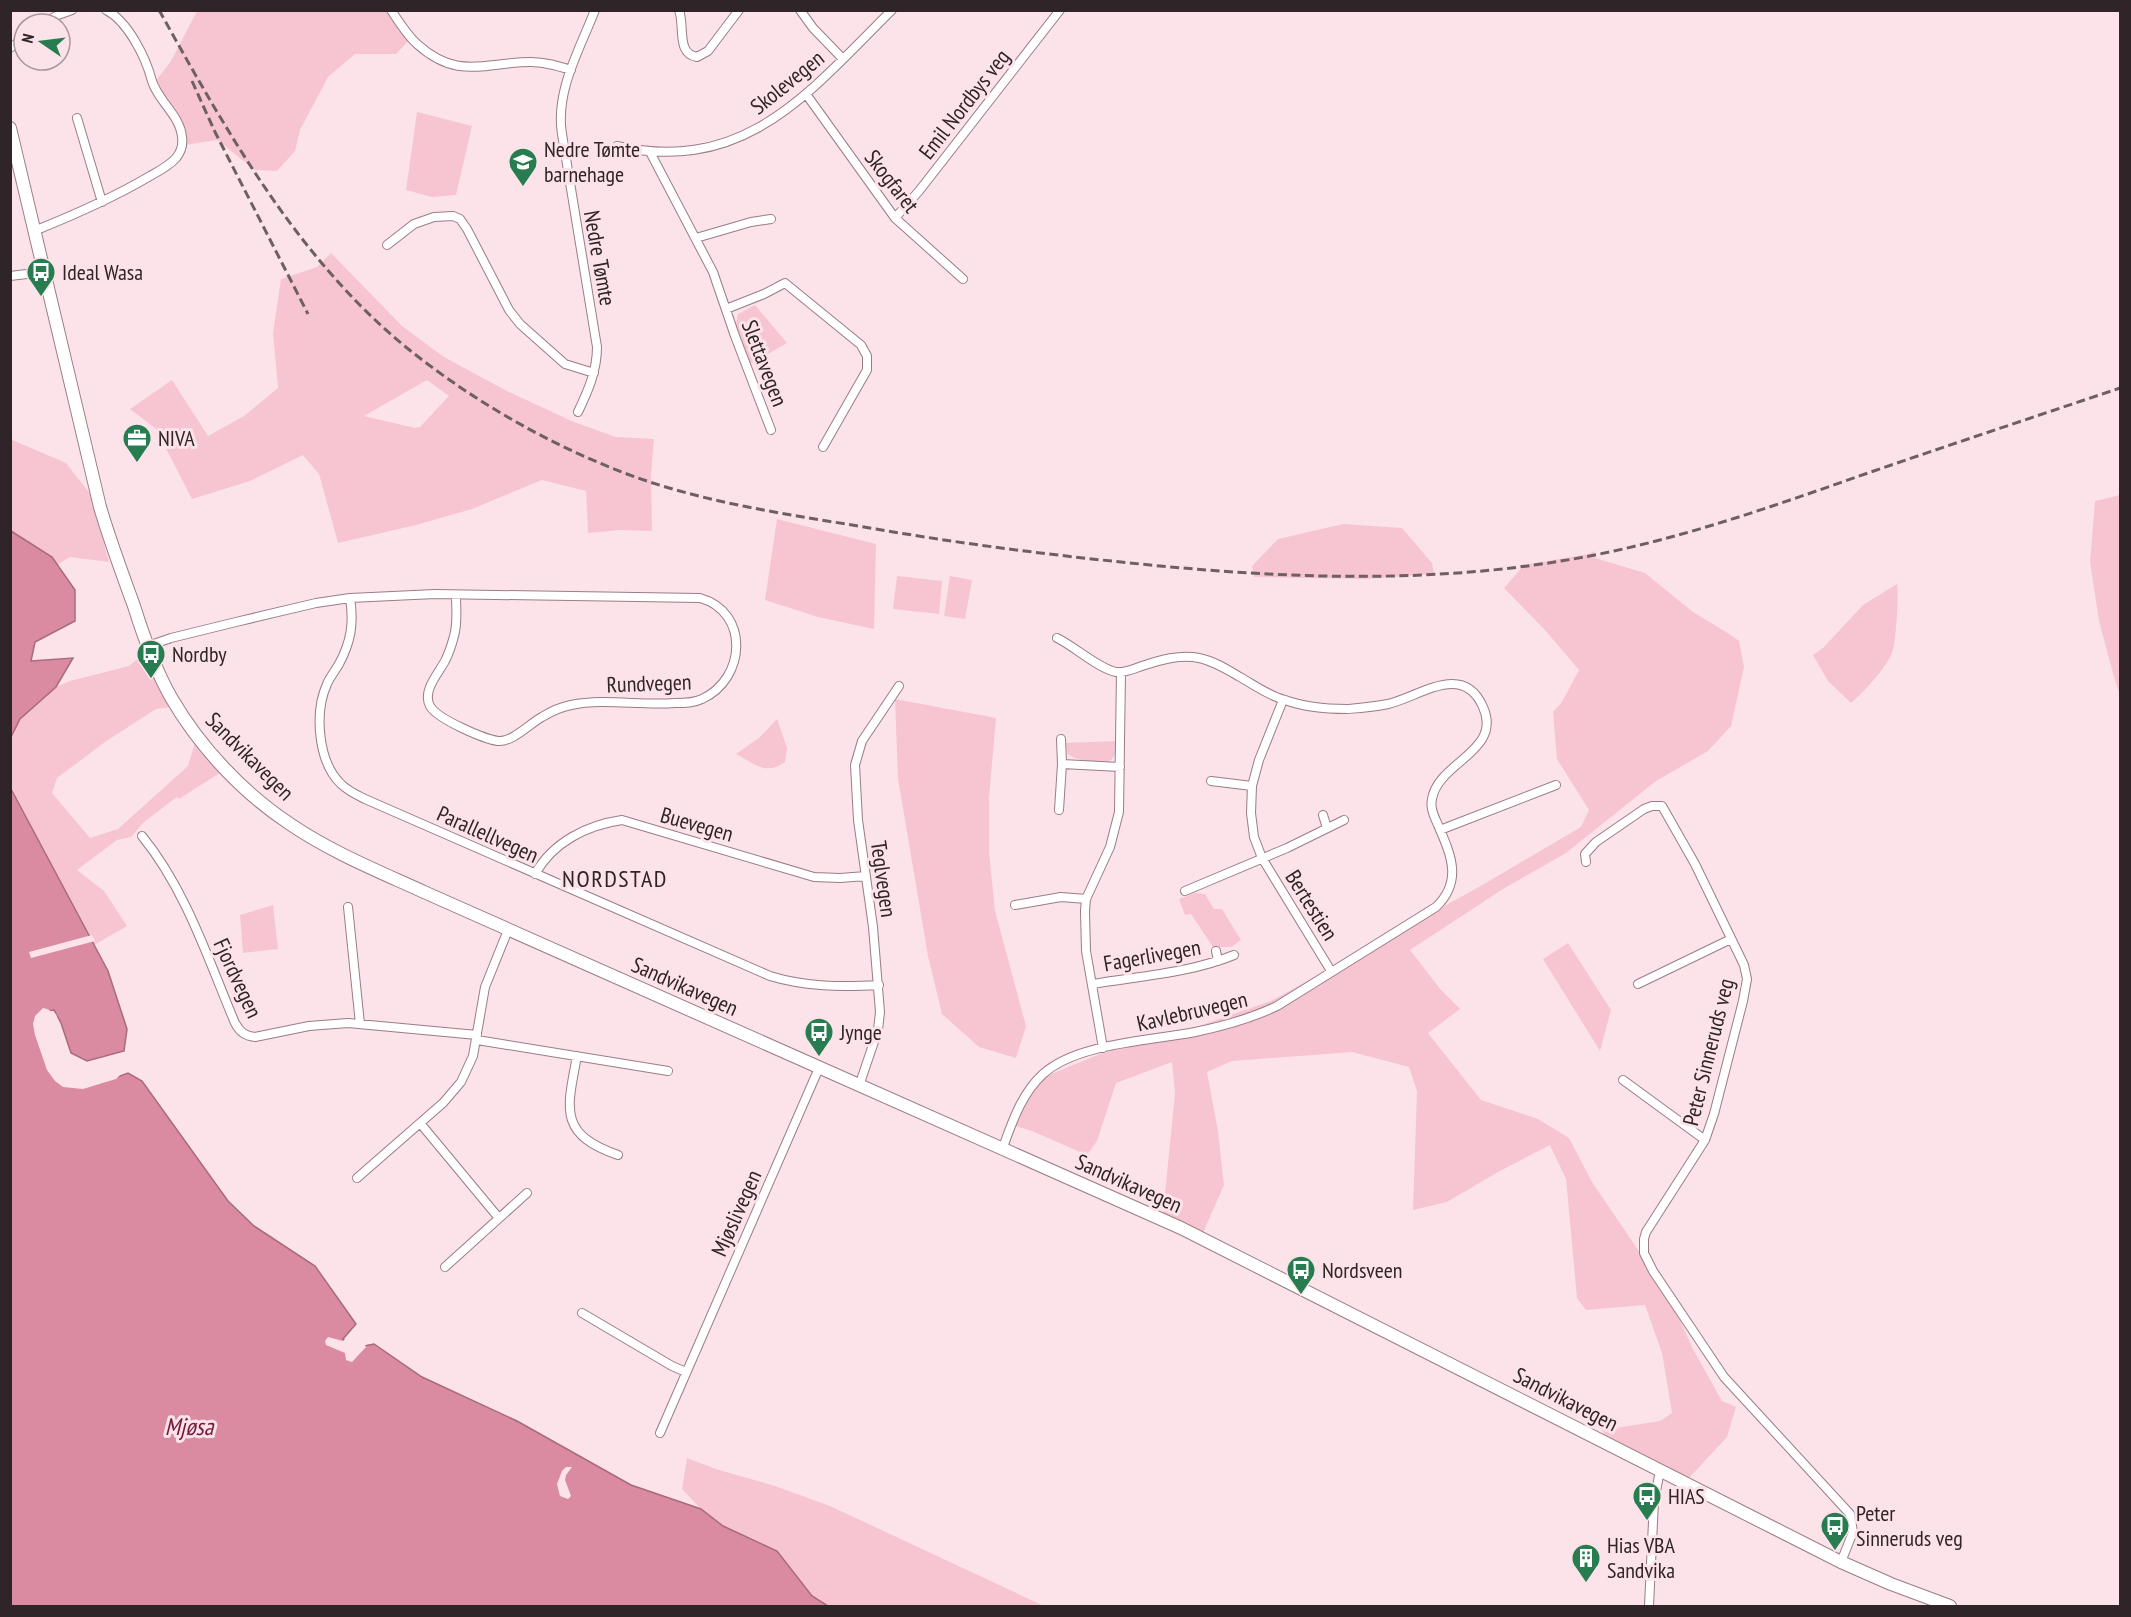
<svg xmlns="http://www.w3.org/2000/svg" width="2131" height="1617" font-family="'PT Sans Narrow',sans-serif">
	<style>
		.green { fill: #f7c5d2; fill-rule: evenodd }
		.water { fill: #da8aa1; stroke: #a76b7c; stroke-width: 1.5 }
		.pier { fill: #fce3e9 }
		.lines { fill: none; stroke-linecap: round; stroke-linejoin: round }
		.street-casing { stroke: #997d84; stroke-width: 10 }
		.secondary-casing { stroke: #997d84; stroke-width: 14 }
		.street { stroke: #fff; stroke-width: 8 }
		.secondary { stroke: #fff; stroke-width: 12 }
		.rail { stroke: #6e5f62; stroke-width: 3; stroke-dasharray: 9 4.5; stroke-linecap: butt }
		.labels { text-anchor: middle; stroke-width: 6; stroke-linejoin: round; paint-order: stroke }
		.street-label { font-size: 22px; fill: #2f2427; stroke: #fce3e9 }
		.poi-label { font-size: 22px; fill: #2f2427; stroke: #fce3e9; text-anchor: start }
		.neighbourhood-label { font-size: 24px; letter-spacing: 1.5px; fill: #2f2427; stroke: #fce3e9 }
		.water-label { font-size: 24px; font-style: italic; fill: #77193e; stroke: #fce3e9 }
	</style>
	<rect width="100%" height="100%" fill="#fce3e9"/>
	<path class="green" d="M 197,11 L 394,11 L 414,35 L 396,54 L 355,54 L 328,77 L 300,130 L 295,151 L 277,171 L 255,170 L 217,140 L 179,146 L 177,133 L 155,82 L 171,61 Z
		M 417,112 L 472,126 L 456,195 L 432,197 L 406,190 Z
		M 331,253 L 402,326 L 444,357 L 507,391 L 574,422 L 616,437 L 654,439 L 651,475 L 652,531 L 620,530 L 588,533 L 586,491 L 542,480 L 472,509 L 416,525 L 338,543 L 319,474 L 303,455 L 250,481 L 192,499 L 156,429 L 130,409 L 172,380 L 208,436 L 244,416 L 278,388 L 273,333 L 281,279 L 317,267 ZM 427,380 L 449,396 L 420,427 L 415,428 L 364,416 Z
		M 755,305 L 787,343 L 750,364 L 736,325 L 738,314 Z
		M 10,439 L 66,463 L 91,495 L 109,562 L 70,557 L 57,565 L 52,557 L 11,531 Z
		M 2120,495 L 2120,695 L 2114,677 L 2099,621 L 2090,562 L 2095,501 Z
		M 777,519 L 876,544 L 874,629 L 818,617 L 765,600 Z
		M 1343,524 L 1402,528 L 1432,563 L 1434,574 L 1365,579 L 1254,577 L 1252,566 L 1278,539 Z
		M 1594,551 L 1595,558 L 1645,573 L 1693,612 L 1731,635 L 1739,641 L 1744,667 L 1731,726 L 1708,751 L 1656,781 L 1566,853 L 1503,889 L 1410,950 L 1441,990 L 1460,1009 L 1428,1033 L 1481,1100 L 1538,1119 L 1569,1138 L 1592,1182 L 1668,1294 L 1693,1349 L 1722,1401 L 1736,1407 L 1727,1437 L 1689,1478 L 1609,1443 L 1602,1430 L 1660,1421 L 1672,1413 L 1662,1353 L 1645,1305 L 1586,1310 L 1577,1298 L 1566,1179 L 1550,1145 L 1498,1172 L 1447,1202 L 1413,1210 L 1417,1091 L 1409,1067 L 1352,1052 L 1232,1061 L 1207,1072 L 1218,1131 L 1224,1185 L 1202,1235 L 1163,1214 L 1175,1093 L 1172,1062 L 1116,1083 L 1097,1141 L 1087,1155 L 1032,1131 L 1009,1124 L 1034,1081 L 1100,1054 L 1158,1040 L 1271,1001 L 1479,887 L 1581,827 L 1589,810 L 1557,759 L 1553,712 L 1562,702 L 1579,670 L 1544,629 L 1504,588 L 1524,565 L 1589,554 Z
		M 897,576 L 942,581 L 939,614 L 893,609 Z
		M 950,576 L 972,580 L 965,619 L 944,616 Z
		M 1897,584 C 1899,595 1896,644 1892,653 C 1886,668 1863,693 1851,703 L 1828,681 L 1813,655 L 1823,648 L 1863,605 Z
		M 147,651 L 179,706 L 156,709 L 105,742 L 57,778 L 52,793 L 90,838 L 118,829 L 188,766 L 198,732 L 226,769 L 179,799 L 177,797 L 144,822 L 131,837 L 117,840 L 77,870 L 104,891 L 127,926 L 94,945 L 11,787 L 11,734 L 20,719 L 56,687 L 70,681 L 129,666 Z
		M 895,699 L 996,718 L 989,798 L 989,852 L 995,911 L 1026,1026 L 1016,1058 L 979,1047 L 942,1014 L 928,956 L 898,779 Z
		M 777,719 L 787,748 L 785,762 C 766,776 755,764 736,754 L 760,737 Z
		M 1116,741 C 1115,747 1117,756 1111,760 C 1102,767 1076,760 1067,754 L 1066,743 Z
		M 1195,893 L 1205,894 L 1214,909 L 1222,909 L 1241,940 L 1231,947 L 1213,947 L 1191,914 L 1185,915 L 1179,899 Z
		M 273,905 L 278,949 L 243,953 L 240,915 Z
		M 1568,943 L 1611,1010 L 1600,1051 L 1543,959 Z
		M 687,1458 L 719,1470 L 775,1486 L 830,1506 L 1044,1606 L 828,1606 L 812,1596 L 777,1551 L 723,1526 L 701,1509 L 682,1489 Z"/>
	<path class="water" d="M 11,531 L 52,557 L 75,590 L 75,621 L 35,642 L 31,661 L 73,658 L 56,687 L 20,719 L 11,737 Z
		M 10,787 L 108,971 L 127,1029 L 124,1051 L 87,1061 L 71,1053 L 61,1023 L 54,1010 L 43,1012 C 31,1033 49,1060 58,1080 L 77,1086 L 101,1083 L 128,1073 L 142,1081 L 228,1201 L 254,1226 L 315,1266 L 356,1324 L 343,1339 L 354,1348 L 374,1344 L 422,1377 L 517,1421 L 631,1485 L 701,1509 L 723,1526 L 777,1551 L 812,1596 L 828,1606 L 11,1606 Z"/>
	<path class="pier" d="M 92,935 L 95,941 L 31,958 L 29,952 Z
		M 43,1008 L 47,1009 L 56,1014 L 69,1056 L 52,1013 L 45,1015 L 41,1021 L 43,1039 L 52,1063 L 60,1078 L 77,1083 L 100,1080 L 127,1071 L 130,1071 L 122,1073 L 116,1079 L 83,1089 L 63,1087 L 55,1081 L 47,1070 L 35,1035 L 33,1024 L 35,1016 Z
		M 352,1334 L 348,1339 L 355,1345 L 364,1343 L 366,1347 L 352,1362 L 346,1360 L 345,1353 L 326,1345 L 325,1341 L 328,1337 L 343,1341 Z
		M 566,1467 L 572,1467 L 566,1475 L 565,1480 L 571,1496 L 568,1499 L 560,1496 L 557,1484 L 562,1471 Z"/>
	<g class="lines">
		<g class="street-casing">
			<path id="street" d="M 391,10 C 399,22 407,35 417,44 C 458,81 485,62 531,62 C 545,62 558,66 571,70
				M 679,10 C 685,26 676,54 697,57 L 708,51 L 739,10
				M 800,10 L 813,28 L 843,59
				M 42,24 L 58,15 L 72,10
				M 10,48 L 24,38
				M 806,94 L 895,218 L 963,279
				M 77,118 L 102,202
				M 617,146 C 746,175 810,91 892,10
				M 650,152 L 713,272 L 735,336 L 771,430
				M 895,218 L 919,191 L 1060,10
				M 34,231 C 74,215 113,198 150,176 C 159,171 169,166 176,158 C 181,152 183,144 182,137 C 180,115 158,101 152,81 C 146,58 128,21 106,10
				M 696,238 L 751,222 L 771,219
				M 387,245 L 414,224 L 434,217 L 453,216 L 460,219 L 467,229 L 509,310 L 520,324 L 565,364 L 594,373
				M 10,276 L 44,272
				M 726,309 L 764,294 L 785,283 L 861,345 L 867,356 L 867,370 L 823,447
				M 578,412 C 588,391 597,371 597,347 L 562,134 C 555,91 580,49 595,10
				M 350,598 C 354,623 351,642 339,664 C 335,671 330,677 327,684 C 314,713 318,762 341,784 C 348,791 357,795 365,799 L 770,976 C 806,987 841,987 879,985
				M 148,646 L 171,638 L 236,622 L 316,603 L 350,598 L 435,594 L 700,598 C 750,612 746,679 702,699 C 694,703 685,703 675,703 C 641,706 605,698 571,705 C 561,707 550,712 542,717 C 529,724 513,742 498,741 C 484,739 437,719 430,706 C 422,691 438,674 445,661 C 449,653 452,644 454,636 C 458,623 456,608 456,595
				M 1283,700 L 1259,760 L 1252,786 L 1251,813 L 1254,837 L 1262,858 L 1331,971
				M 1062,764 L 1120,767
				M 1211,781 L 1252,786
				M 1059,810 L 1062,764 L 1061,739
				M 1323,815 L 1327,828
				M 1440,830 L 1556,785
				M 142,836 C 186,890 208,959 235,1023 C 240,1032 245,1036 255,1037 L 309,1026 L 348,1023 L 477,1035
				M 1586,862 L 1585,854 L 1596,842 L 1644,809 L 1652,806 L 1662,806 L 1695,864 L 1744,965 L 1747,979 L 1743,1001 L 1714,1114 L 1705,1140 L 1646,1232 L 1644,1239 L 1644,1253 L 1653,1271 L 1724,1377 L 1850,1514 L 1853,1532 L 1841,1562
				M 535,874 C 553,842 587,825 622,820 L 814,877 L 840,878 L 866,876
				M 1185,891 L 1287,848 L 1344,820
				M 1015,905 L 1061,897 L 1086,899
				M 348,907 L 360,1024
				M 1216,951 L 1218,961
				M 1093,984 C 1140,976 1190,973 1234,955
				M 1638,984 L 1731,939
				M 477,1040 L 668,1071
				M 1103,1048 L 1086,951 L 1085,911 L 1086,899 L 1110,847 L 1119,812 L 1121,672
				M 577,1056 C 567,1109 558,1134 618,1155
				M 1623,1080 L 1705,1140
				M 859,1086 L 878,1030 L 880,1012 L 873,927 L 858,820 L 855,765 L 862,741 L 899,686
				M 420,1123 L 498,1217
				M 1002,1150 C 1012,1123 1021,1094 1043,1074 C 1077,1043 1150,1041 1195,1032 C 1224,1026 1250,1019 1277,1006 L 1436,907 C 1463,881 1451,855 1438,825 C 1434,816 1430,808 1432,799 C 1438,762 1503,751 1483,707 C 1463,661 1419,697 1388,704 C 1374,707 1360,708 1347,709 C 1327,709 1304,707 1285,700 C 1269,696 1254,685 1240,677 C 1228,670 1214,661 1199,658 C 1180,654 1160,660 1142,666 C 1133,669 1125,673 1116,672 C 1099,669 1074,646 1057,638
				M 357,1178 L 443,1103 L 461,1082 L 473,1056 L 485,987 L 508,930
				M 445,1267 L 527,1193
				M 582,1313 L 672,1366 L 686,1372
				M 660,1433 L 819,1068
				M 1649,1606 L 1654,1501 L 1660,1471"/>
		</g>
		<g class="secondary-casing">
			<path id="secondary" d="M 10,128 L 100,507 C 110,541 122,573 134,606 C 144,638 155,670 172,699 C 200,747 243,793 290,824 C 331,852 378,871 424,892 L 1181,1228 L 1841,1562 L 1891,1584 L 1950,1606"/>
		</g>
		<use href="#street" class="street"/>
		<use href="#secondary" class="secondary"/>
		<path class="rail" d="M 159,10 C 227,132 297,258 407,348 C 473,401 548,444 627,474 C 707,504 793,515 876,529 C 963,544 1051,555 1140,564 C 1299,580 1457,585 1614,551 C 1701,532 1785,502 1868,473 C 1952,444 2037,416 2120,388
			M 192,81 L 215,132 L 308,314"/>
	</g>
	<defs>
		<g id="school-pin" transform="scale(1.5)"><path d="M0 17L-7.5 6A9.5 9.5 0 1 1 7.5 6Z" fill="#277d50" stroke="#fce3e9"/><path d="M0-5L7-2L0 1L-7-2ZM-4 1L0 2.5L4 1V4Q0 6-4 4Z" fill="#fff"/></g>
		<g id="bus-pin" transform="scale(1.5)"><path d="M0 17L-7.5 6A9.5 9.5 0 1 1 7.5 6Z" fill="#277d50" stroke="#fce3e9"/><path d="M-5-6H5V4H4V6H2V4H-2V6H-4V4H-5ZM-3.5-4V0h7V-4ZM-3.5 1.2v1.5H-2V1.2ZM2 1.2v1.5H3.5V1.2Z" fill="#fff"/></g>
		<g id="office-pin" transform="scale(1.5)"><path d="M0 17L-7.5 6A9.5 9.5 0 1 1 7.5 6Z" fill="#277d50" stroke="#fce3e9"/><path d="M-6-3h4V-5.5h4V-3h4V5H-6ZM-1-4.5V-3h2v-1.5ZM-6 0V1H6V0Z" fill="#fff"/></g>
		<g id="building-pin" transform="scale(1.5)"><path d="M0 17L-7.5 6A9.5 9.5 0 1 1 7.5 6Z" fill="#277d50" stroke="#fce3e9"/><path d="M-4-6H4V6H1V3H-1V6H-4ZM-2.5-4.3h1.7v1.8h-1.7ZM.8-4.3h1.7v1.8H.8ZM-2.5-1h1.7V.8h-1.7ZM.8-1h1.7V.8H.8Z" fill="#fff"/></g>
	</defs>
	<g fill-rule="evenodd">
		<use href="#school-pin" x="523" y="162"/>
		<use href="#bus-pin" x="41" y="272"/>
		<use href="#office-pin" x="137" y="438"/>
		<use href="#bus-pin" x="151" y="654"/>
		<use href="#bus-pin" x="819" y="1032"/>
		<use href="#bus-pin" x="1301" y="1270"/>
		<use href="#bus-pin" x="1647" y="1496"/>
		<use href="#bus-pin" x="1835" y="1526"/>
		<use href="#building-pin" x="1586" y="1558"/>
	</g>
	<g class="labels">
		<g class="street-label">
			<text transform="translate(787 82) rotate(-39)" y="8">Skolevegen</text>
			<text transform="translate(964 104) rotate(-52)" y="8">Emil Nordbys veg</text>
			<text transform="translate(892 181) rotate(52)" y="8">Skogfaret</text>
			<text transform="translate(600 258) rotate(80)" y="8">Nedre Tømte</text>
			<text transform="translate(765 363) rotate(69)" y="8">Slettavegen</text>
			<text transform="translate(649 683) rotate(-2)" y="8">Rundvegen</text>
			<text transform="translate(250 756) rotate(45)" y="8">Sandvikavegen</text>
			<text transform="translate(697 824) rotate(16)" y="8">Buevegen</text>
			<text transform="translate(488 834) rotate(24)" y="8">Parallellvegen</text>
			<text transform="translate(884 879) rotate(82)" y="8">Teglvegen</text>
			<text transform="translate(1312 905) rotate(58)" y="8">Bertestien</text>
			<text transform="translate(1152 955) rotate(-10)" y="8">Fagerlivegen</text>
			<text transform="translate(238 978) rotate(65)" y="8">Fjordvegen</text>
			<text transform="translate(685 986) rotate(24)" y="8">Sandvikavegen</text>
			<text transform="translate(1192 1011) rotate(-13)" y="8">Kavlebruvegen</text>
			<text transform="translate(1708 1052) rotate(-76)" y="8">Peter Sinneruds veg</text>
			<text transform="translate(1129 1183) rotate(24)" y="8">Sandvikavegen</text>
			<text transform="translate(736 1213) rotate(-66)" y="8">Mjøslivegen</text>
			<text transform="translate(1566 1399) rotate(27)" y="8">Sandvikavegen</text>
		</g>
		<g class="poi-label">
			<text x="544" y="157">Nedre Tømte<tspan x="544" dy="25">barnehage</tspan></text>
			<text x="62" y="280">Ideal Wasa</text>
			<text x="158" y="446">NIVA</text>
			<text x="172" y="662">Nordby</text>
			<text x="840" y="1040">Jynge</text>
			<text x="1322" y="1278">Nordsveen</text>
			<text x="1668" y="1504">HIAS</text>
			<text x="1856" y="1521">Peter<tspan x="1856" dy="25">Sinneruds veg</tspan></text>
			<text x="1607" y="1553">Hias VBA<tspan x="1607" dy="25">Sandvika</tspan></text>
		</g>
		<g class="neighbourhood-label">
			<text x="615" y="887">NORDSTAD</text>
		</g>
		<g class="water-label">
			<text x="189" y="1435">Mjøsa</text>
		</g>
	</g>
	<rect width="2131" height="1617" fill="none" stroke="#2f2427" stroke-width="24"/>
	<g transform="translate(42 42) rotate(284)"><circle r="28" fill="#fce3e9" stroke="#aa979b" stroke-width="1.5"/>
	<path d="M0-4.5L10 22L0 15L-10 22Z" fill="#277d50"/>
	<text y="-9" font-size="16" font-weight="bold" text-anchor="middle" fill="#2f2427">N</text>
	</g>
</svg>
